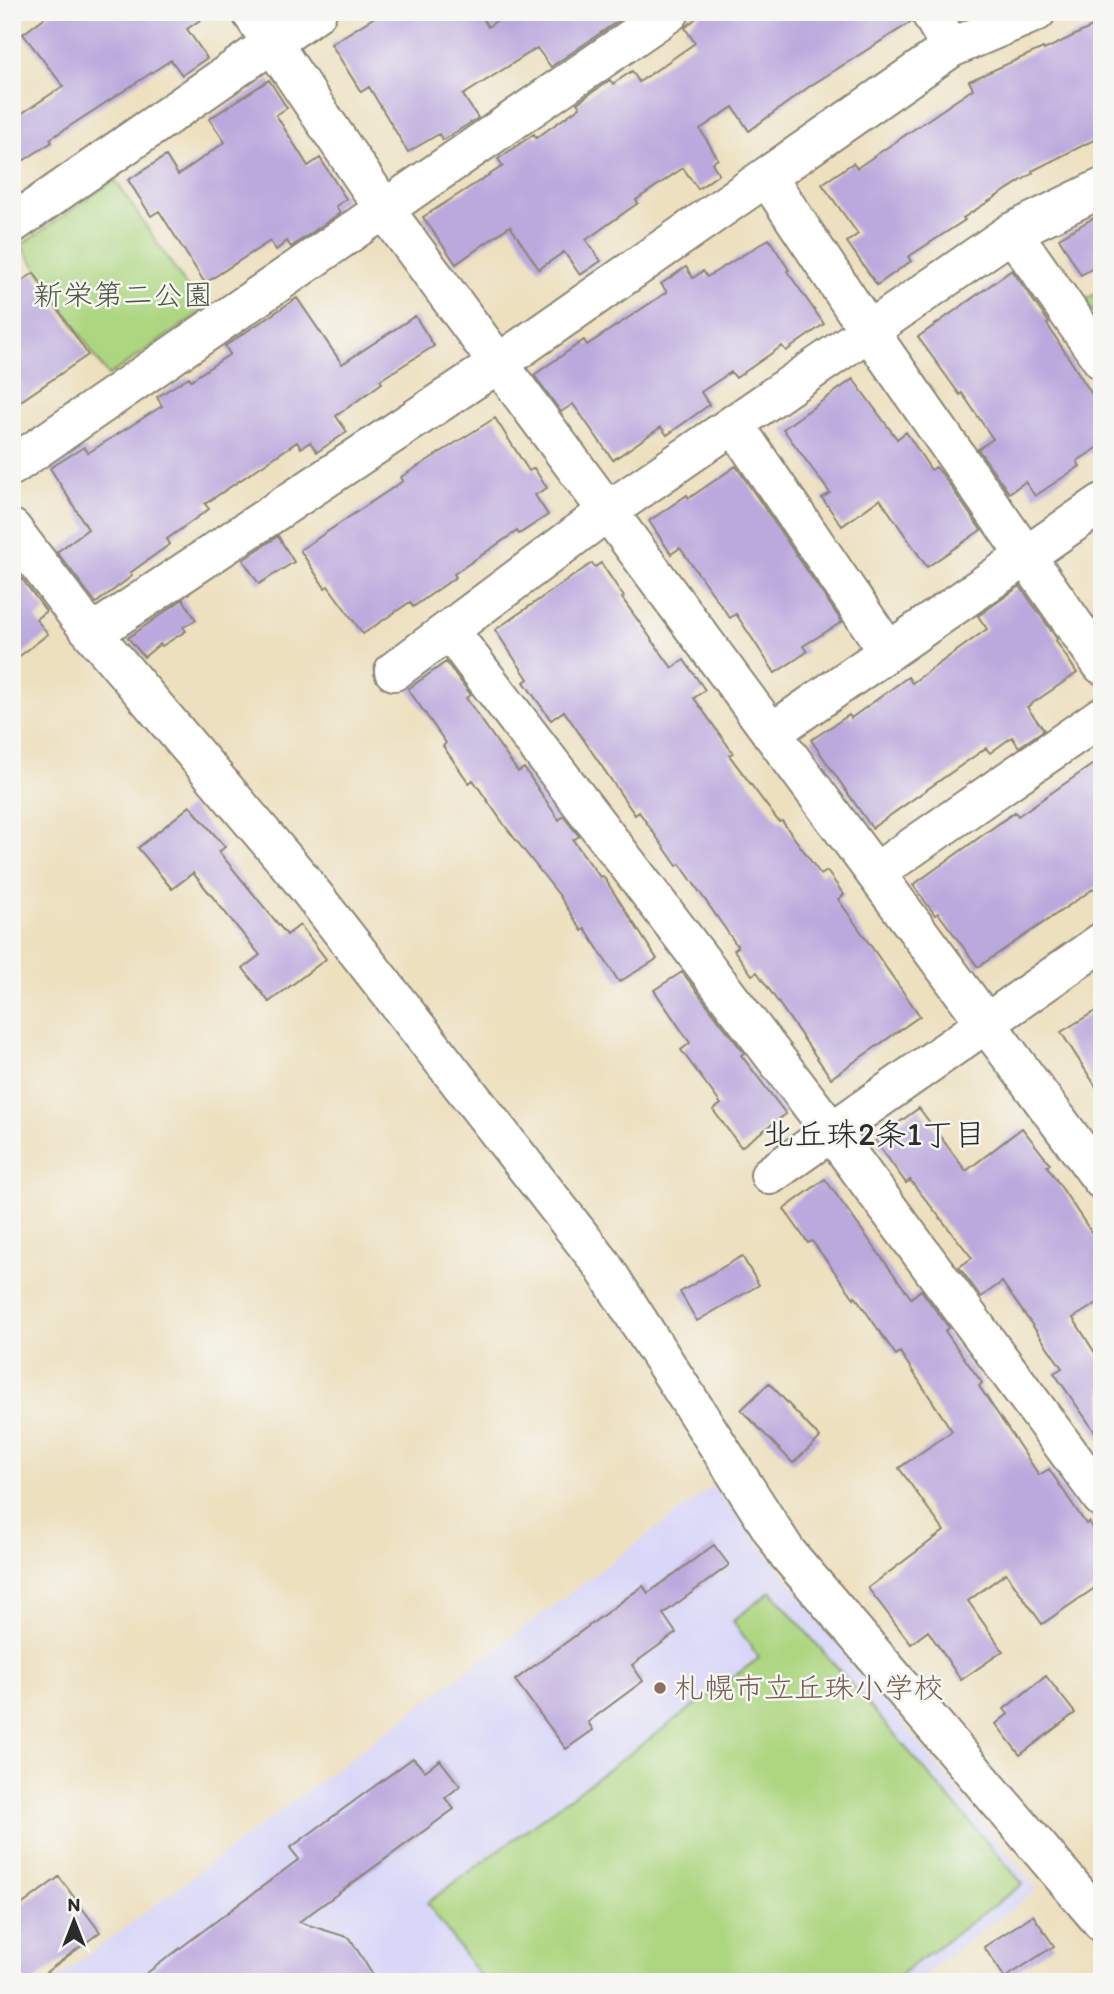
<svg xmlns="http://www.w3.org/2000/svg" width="1114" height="1994" font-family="Itim,'Klee One',sans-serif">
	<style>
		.built { fill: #d9d7f8 }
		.green { fill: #add681; stroke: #6c8056; stroke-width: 2 }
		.building { fill: #bba8dd }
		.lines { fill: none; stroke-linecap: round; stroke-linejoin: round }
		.minor-casing { stroke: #8c8675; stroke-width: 42 }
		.minor { stroke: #fff; stroke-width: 38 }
		.education-dot { fill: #8d6e63; stroke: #f6f6f2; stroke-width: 2.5 }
		.labels { text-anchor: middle; stroke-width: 5; stroke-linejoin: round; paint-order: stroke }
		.park-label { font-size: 30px; fill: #4c5640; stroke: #f6f6f2 }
		.education-label { font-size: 30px; fill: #785e54; stroke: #f6f6f2; text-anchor: start }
		.neighbourhood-label { font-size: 32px; fill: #2b2b2b; stroke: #f6f6f2 }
	</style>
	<rect width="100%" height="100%" fill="#f6f6f2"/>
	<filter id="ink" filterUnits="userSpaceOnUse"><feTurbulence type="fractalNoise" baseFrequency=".0143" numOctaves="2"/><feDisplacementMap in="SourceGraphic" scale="14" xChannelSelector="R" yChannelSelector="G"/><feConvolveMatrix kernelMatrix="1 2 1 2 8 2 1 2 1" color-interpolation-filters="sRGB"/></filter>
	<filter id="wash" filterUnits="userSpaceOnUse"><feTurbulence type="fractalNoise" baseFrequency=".00686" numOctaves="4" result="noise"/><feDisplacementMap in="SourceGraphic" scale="28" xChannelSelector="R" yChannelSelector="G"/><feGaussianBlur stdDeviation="1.57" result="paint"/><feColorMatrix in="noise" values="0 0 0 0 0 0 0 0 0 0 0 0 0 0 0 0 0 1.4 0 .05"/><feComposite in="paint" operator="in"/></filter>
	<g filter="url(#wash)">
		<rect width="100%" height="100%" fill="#ede0bf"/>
		<path class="built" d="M 713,1486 L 1037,1890 L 914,1982 L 52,1982 Z"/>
		<path class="green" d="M 115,180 L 203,311 L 108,376 L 21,245 Z
			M 1102,290 L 1102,325 L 1085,300 Z
			M 771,1591 L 1023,1884 L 890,1982 L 484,1982 L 427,1903 L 759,1658 L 733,1621 Z"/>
		<g id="blocks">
			<path class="building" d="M 52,12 L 212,12 L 187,29 L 207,58 L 182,75 L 171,60 L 50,139 L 52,142 L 12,168 L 12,120 L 63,86 L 23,34 Z
				M 383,12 L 479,12 L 488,27 L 508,12 L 631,12 L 551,67 L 537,48 L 463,95 L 478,118 L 443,140 L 439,134 L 408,152 L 369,87 L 361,92 L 331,44 Z
				M 703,12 L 908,12 L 911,22 L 810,86 L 749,131 L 733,107 L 700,129 L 718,159 L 712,163 L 719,174 L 698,189 L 683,168 L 636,200 L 638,203 L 586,240 L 601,261 L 580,275 L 564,252 L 539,269 L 510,226 L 456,264 L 423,217 L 503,166 L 498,159 L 534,134 L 536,138 L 580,107 L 577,103 L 610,80 L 613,84 L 632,71 L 639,82 L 695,43 L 685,28 Z
				M 1102,22 L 1102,136 L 1032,171 L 1033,173 L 963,218 L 965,220 L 908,257 L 911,261 L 877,285 L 847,242 L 858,234 L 822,184 L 853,163 L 857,168 L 973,89 L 969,81 L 1043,48 L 1044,50 Z
				M 269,80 L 287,108 L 276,115 L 308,166 L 320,158 L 346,199 L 336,206 L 340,213 L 291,247 L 287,241 L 276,250 L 270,241 L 205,283 L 159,211 L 151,216 L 128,180 L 166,156 L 178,175 L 225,142 L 209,119 Z
				M 1102,213 L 1102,263 L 1081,275 L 1059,238 Z
				M 769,239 L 789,270 L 787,271 L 824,324 L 786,351 L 782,346 L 736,378 L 731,372 L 701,392 L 709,405 L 667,435 L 661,427 L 613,460 L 573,404 L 561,412 L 534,375 L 584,340 L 587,345 L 667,292 L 661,284 L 686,267 L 693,278 L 703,271 L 707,277 Z
				M 1012,270 L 1049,323 L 1047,324 L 1102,410 L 1102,445 L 1077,461 L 1080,466 L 1035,496 L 1025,482 L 1009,493 L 978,449 L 993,439 L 962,393 L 960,395 L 918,337 Z
				M 34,273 L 88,355 L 12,407 L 12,287 Z
				M 297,298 L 342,364 L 415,316 L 434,346 L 380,380 L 382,383 L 336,416 L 347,432 L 317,452 L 310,442 L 301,448 L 297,442 L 205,504 L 209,509 L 167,539 L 170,544 L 130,573 L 132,576 L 96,603 L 57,552 L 88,529 L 50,468 L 84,447 L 88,453 L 162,406 L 157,397 L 189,377 L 191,380 L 230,354 L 225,346 Z
				M 853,379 L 897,439 L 906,432 L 931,470 L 936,467 L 942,474 L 981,530 L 927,567 L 880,499 L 842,526 L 822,498 L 830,493 L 783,429 Z
				M 495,418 L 529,471 L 534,468 L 547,488 L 535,495 L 548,515 L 519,534 L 517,531 L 454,574 L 456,577 L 413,607 L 410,602 L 363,634 L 328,586 L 325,588 L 300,550 L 403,481 L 401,477 Z
				M 736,466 L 842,622 L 803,646 L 807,652 L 775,673 L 736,614 L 730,618 L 680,548 L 671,554 L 649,521 L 687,495 L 689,498 Z
				M 278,536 L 294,562 L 259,584 L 243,560 Z
				M 592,563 L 595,567 L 601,563 L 624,597 L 622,598 L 672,668 L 684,660 L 705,690 L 694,698 L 733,753 L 729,755 L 779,822 L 782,821 L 821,875 L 827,871 L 844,895 L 838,899 L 920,1016 L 831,1078 L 757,972 L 752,975 L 734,950 L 738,947 L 680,864 L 677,866 L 639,812 L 635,815 L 564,711 L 551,720 L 524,682 L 528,679 L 495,630 Z
				M 22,579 L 46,611 L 36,619 L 48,634 L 12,662 L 12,587 Z
				M 1020,586 L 1057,639 L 1056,641 L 1077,673 L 1027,707 L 1044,730 L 1019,747 L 1012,737 L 990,753 L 986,748 L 872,828 L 811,740 L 849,715 L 851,718 L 908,677 L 912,683 L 987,629 L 978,616 Z
				M 183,599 L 196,620 L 183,627 L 186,631 L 162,646 L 160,644 L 144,657 L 128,638 Z
				M 446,662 L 471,695 L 466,698 L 518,772 L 524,768 L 559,820 L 563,816 L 579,836 L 573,840 L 600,877 L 603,876 L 657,959 L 619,982 L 585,929 L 582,931 L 559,895 L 505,826 L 473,780 L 469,783 L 443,746 L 446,743 L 408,689 Z
				M 1102,758 L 1102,883 L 978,967 L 938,913 L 935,915 L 913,885 L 1015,812 L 1018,816 Z
				M 190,806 L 225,847 L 219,852 L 287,935 L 300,925 L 326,959 L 269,1002 L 243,968 L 260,955 L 193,873 L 172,889 L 138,848 Z
				M 682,972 L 744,1053 L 741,1055 L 786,1114 L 741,1147 L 713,1110 L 721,1104 L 681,1050 L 690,1043 L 654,990 Z
				M 1102,1007 L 1102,1096 L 1061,1032 Z
				M 919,1108 L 966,1171 L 1022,1128 L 1050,1164 L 1047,1166 L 1102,1248 L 1102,1300 L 1073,1318 L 1102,1364 L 1102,1442 L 1054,1373 L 1062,1368 L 1002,1282 L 981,1297 L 959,1267 L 972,1258 L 910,1180 L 906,1183 L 875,1140 Z
				M 825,1179 L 911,1298 L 921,1290 L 949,1328 L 945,1331 L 982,1383 L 979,1386 L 1039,1475 L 1049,1469 L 1086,1524 L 1089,1522 L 1102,1541 L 1102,1583 L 1042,1624 L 1006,1573 L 968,1601 L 1003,1651 L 961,1680 L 928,1631 L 911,1644 L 868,1588 L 944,1531 L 899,1468 L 952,1431 L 900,1352 L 896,1355 L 855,1296 L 854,1298 L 812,1241 L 808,1243 L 784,1209 Z
				M 742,1256 L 759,1285 L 697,1321 L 680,1292 Z
				M 769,1383 L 820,1438 L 793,1463 L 741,1410 Z
				M 714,1545 L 729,1565 L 663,1614 L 676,1633 L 632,1665 L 643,1681 L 588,1722 L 593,1730 L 566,1749 L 515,1680 L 643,1586 L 648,1593 Z
				M 1046,1676 L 1075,1713 L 1020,1755 L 996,1724 L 1008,1714 L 1004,1709 Z
				M 413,1758 L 425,1771 L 440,1760 L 460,1786 L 445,1798 L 454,1809 L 299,1922 L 350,1938 L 377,1982 L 135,1982 L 299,1859 L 290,1848 Z
				M 59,1877 L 100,1932 L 33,1982 L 12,1982 L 12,1912 Z
				M 1033,1915 L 1054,1946 L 1005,1978 L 984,1947 Z"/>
		</g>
	</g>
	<g filter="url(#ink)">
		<use href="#blocks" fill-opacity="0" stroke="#8c8675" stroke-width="2"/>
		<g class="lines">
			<g class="minor-casing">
				<path id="minor" d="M 251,12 L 385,210 L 1102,1180
					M 930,12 L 951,48
					M 767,177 L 869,331 L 1102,665
					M 12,224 L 317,12
					M 1012,232 L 1102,360
					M 734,424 L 888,651
					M 12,466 L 670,12
					M 12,529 L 78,616 L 297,874 L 601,1263 L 787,1553 L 1102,1922
					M 449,630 L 831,1131 L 1102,1498
					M 93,633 L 499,363 L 951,48 L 1036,12
					M 394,671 L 608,511 L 1012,232 L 1102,188
					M 771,733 L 1102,503
					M 875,873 L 1102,716
					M 770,1175 L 1102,942"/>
			</g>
			<use href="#minor" class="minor"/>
		</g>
	</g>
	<circle class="education-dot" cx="660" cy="1688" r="7"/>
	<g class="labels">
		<g class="park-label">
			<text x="123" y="305">新栄第二公園</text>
		</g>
		<g class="education-label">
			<text x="674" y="1698">札幌市立丘珠小学校</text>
		</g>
		<g class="neighbourhood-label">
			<text x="874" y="1145">北丘珠2条1丁目</text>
		</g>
	</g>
	<rect width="1114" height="1994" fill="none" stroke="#f6f6f2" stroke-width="42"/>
	<g transform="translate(74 1921)" stroke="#f6f6f2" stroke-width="5" paint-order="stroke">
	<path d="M0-5L12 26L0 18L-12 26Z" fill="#2b2b2b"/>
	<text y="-10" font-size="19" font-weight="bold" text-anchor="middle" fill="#2b2b2b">N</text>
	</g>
</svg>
